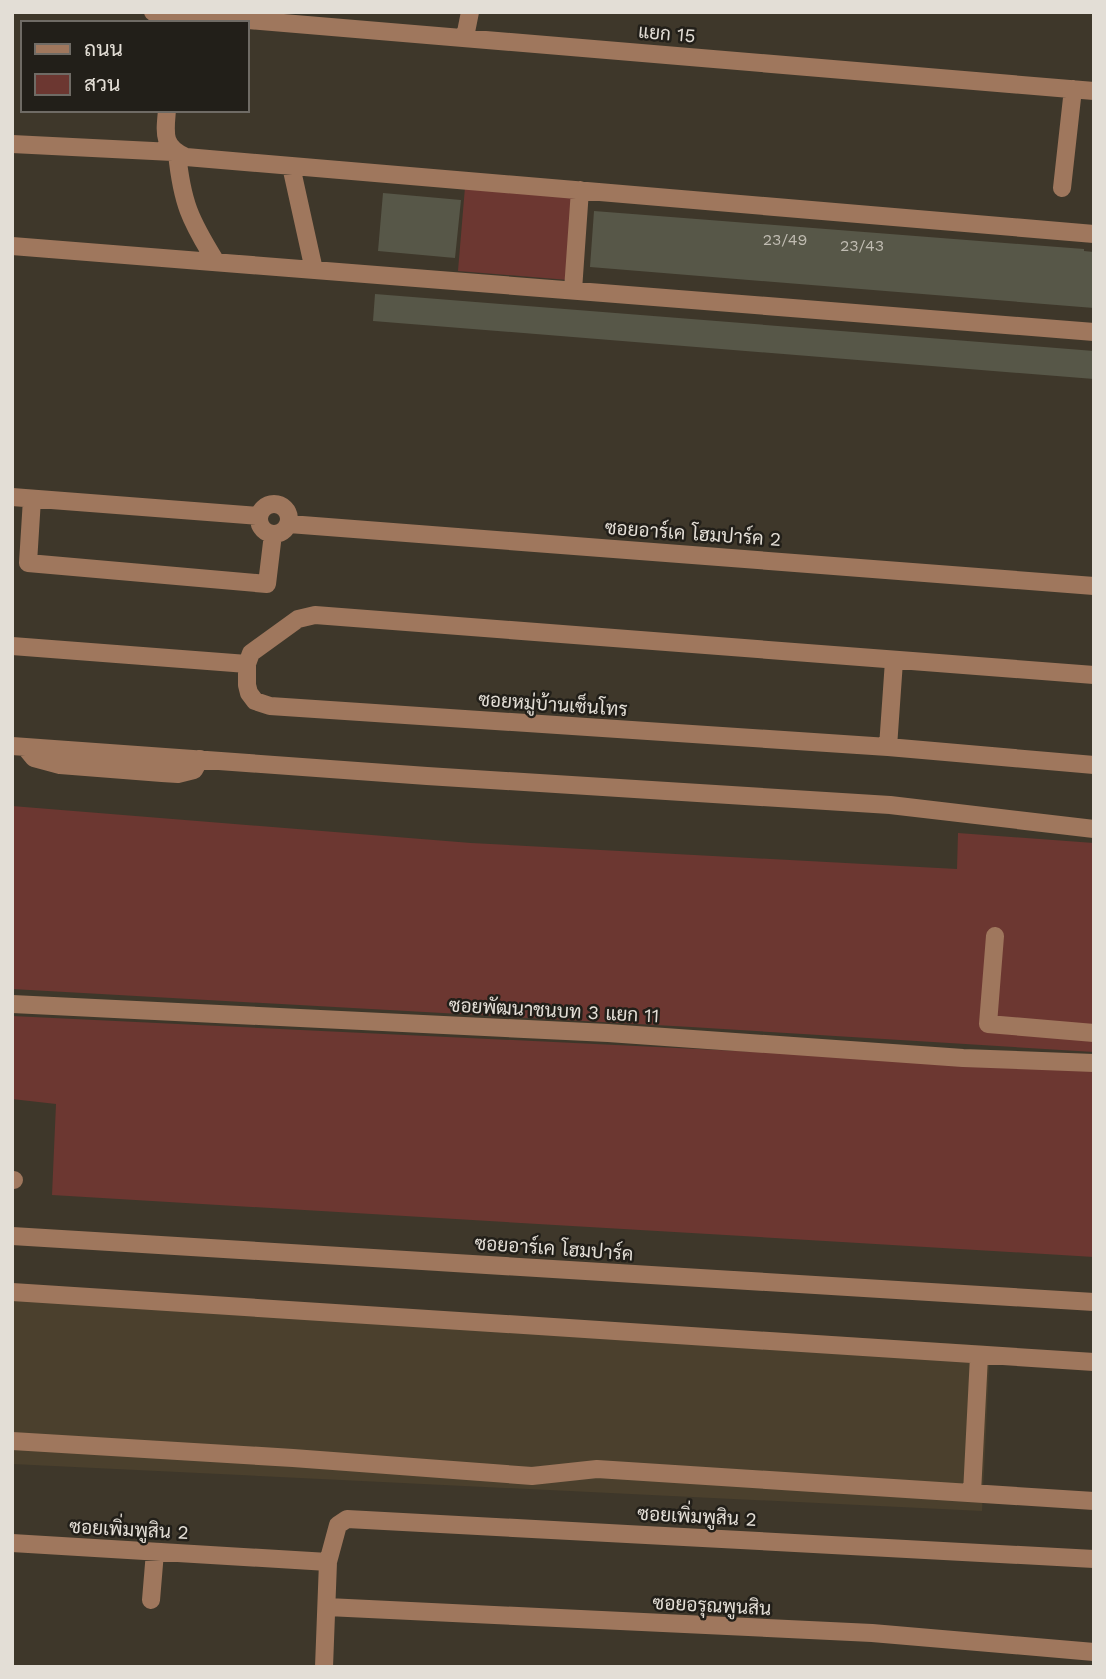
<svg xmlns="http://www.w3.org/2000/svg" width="1106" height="1679" font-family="'Work Sans',Sarabun,sans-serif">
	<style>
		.built { fill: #4b402d }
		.green { fill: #6c3731 }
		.building { fill: #575748 }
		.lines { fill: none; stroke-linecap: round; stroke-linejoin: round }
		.minor { stroke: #9f775d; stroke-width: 18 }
		.labels { text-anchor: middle; stroke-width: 5; stroke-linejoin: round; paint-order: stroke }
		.number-label { font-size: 16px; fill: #c0bcb2 }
		.street-label { font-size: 19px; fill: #e3ded6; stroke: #221f19 }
	</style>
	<rect width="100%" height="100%" fill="#3e372a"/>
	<path class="built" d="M 12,1285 L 990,1346 L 982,1511 L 12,1464 Z"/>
	<path class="green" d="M 465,187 L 575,196 L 568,280 L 458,271 Z
		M 12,806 L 471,843 L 957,869 L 958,833 L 1094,843 L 1094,1052 L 691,1027 L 12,989 Z
		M 12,1016 L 1094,1068 L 1094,1257 L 52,1195 L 56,1104 L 12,1099 Z"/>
	<path class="building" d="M 383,193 L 461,200 L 455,258 L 378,251 Z
		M 594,211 L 1084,249 L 1084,251 L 1094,252 L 1094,308 L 590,267 Z
		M 375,294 L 1094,351 L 1094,379 L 373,321 Z"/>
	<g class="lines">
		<path class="minor" d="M 153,12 L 1094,91
			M 465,37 L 470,12
			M 167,110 C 165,133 162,147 186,157 L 1094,234
			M 12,144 L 173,152
			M 177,153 C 182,203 190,220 216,262
			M 291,166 L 314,270
			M 1062,188 L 1073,89
			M 12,246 L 1094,332
			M 573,290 L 580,190
			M 12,497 L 259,516
			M 32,499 L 28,563 L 267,584 L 273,534
			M259 519a15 15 0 1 1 30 0a15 15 0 1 1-30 0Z
			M 289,524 L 1094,586
			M 12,646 L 247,664
			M 1094,675 L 315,615 L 298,619 L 251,653 L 247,664 L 247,685 L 249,693 L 255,701 L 270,706 L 888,747 L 1094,765
			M 12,746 L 427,776 L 890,805 L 1094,829
			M 25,747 L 34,758 L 60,765 L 162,773 L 178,774 L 194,770 L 200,759
			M 888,747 L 894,661
			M 995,936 L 988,1024 L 1094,1033
			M 12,1004 L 608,1033 L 963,1058 L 1094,1063
			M 12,1180 L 14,1180
			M 12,1236 L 1094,1302
			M 12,1292 L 1094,1362
			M 12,1441 L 293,1458 L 532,1476 L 597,1469 L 1094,1501
			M 972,1493 L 979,1356
			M 12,1543 L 328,1562
			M 151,1600 L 155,1552
			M 327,1607 L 872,1633 L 1094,1652
			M 324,1667 L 328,1562 L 338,1525 L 347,1519 L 1094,1559"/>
	</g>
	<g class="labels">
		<g class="number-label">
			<text x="785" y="245">23/49</text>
			<text x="862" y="251">23/43</text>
		</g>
		<g class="street-label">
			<text transform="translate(667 33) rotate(5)" y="7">แยก 15</text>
			<text transform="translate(693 533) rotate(4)" y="7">ซอยอาร์เค โฮมปาร์ค 2</text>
			<text transform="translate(553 704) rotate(4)" y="7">ซอยหมู่บ้านเซ็นโทร</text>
			<text transform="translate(554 1010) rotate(3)" y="7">ซอยพัฒนาชนบท 3 แยก 11</text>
			<text transform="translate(554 1248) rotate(4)" y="7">ซอยอาร์เค โฮมปาร์ค</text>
			<text transform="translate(697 1516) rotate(3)" y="7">ซอยเพิ่มพูสิน 2</text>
			<text transform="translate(129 1529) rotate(3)" y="7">ซอยเพิ่มพูสิน 2</text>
			<text transform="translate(712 1605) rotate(3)" y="7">ซอยอรุณพูนสิน</text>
		</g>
	</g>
	<rect width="1106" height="1679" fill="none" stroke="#e3ded6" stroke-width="28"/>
	<rect x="21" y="21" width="228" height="91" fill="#221f19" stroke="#6f6b65" stroke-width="2"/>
	<rect x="35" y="44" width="35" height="10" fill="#9f775d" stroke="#6f6b65" stroke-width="2"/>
	<text x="84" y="56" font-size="21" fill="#e3ded6">ถนน</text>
	<rect x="35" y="74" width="35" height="21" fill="#6c3731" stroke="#6f6b65" stroke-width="2"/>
	<text x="84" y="91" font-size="21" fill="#e3ded6">สวน</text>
</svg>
